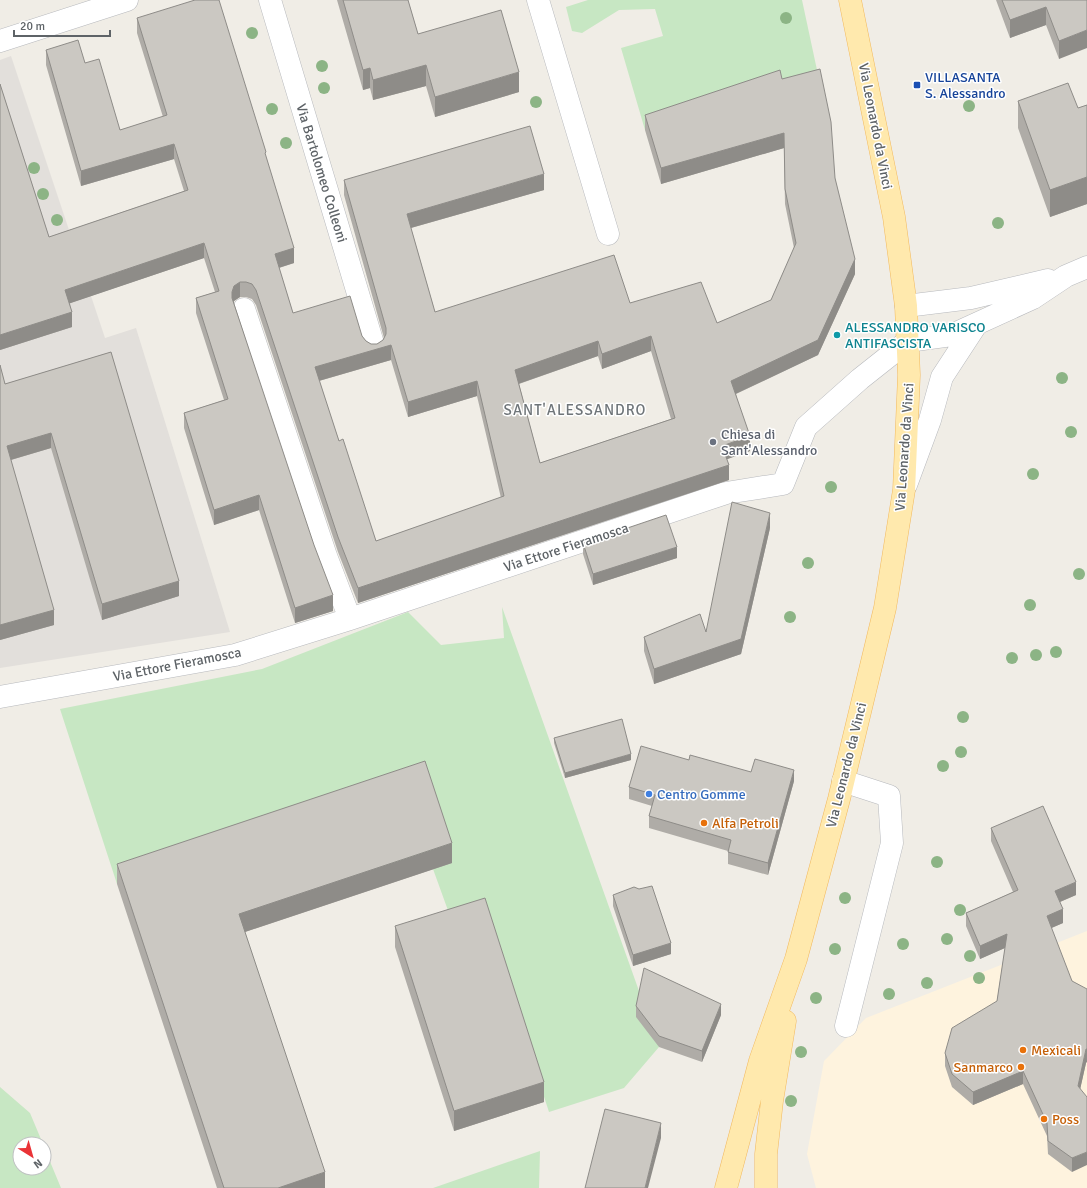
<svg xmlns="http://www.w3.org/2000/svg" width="1087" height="1188" font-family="Signika,sans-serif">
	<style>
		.commercial { fill: #fef3de }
		.industrial { fill: #e2dfdb }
		.green { fill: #c7e7c3 }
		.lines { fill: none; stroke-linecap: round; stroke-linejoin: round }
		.minor-casing { stroke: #b7b9bd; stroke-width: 23 }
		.major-casing { stroke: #f2b95e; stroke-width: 23 }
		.minor { stroke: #fff; stroke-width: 22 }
		.major { stroke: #ffe9ad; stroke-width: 22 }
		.tree { fill: #8cb485 }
		.wall { fill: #afaca7; fill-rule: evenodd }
		.shaded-wall { fill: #8e8c88 }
		.building { fill: #cbc8c2; stroke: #8e8c88; fill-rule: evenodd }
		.transit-dot { fill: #1a4fb4; stroke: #fff; stroke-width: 1.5 }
		.culture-dot { fill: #0f9aa8; stroke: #fff; stroke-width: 1.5 }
		.worship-dot { fill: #6b7280; stroke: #fff; stroke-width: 1.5 }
		.shop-dot { fill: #3f7fe0; stroke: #fff; stroke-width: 1.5 }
		.food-dot { fill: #e8710a; stroke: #fff; stroke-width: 1.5 }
		.labels { text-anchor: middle; stroke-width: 3; stroke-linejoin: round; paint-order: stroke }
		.transit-label { font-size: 14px; fill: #164399; stroke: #fff; text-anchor: start }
		.street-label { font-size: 14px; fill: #5e6367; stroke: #fff }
		.culture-label { font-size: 14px; fill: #0d838f; stroke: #fff; text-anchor: start }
		.worship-label { font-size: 14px; fill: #5b616d; stroke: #fff; text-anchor: start }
		.shop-label { font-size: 14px; fill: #366cbe; stroke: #fff; text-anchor: start }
		.food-label { font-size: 14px; fill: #c56008; stroke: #fff; text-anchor: start }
		.neighbourhood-label { font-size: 15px; letter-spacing: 1px; fill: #6f7579; stroke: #fff }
	</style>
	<rect width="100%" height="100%" fill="#f0ede6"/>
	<path class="commercial" d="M 1087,931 L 1087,1188 L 816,1188 L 807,1154 L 824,1061 L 866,1018 Z"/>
	<path class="industrial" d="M 11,56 L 105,338 L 136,328 L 230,632 L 0,668 L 0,60 Z"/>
	<path class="green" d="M 588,0 L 802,0 L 820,84 L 780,85 L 645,130 L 621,48 L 663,36 L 655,9 L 619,10 L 582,33 L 572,31 L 566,7 Z
		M 502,607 L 659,1047 L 624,1088 L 549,1112 L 482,906 L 454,927 L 433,869 L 452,862 L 117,884 L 60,709 L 262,669 L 408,612 L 441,645 L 504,638 Z
		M 0,1087 L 30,1113 L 43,1144 L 20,1144 L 20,1168 L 44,1168 L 44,1147 L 61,1188 L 0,1188 Z
		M 540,1151 L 539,1188 L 433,1188 Z"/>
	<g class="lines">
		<g class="minor-casing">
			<path id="minor" d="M 270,0 L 374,347
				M 538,0 L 608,234
				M 0,41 L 127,0
				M 906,306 L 971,298 L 1048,280
				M 244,309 L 326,556 L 350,619
				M 906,485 L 930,420 L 942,377 L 976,325
				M 0,697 L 235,655 L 350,619 L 726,493 L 783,484 L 806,427 L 860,379 L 908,341 L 952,335 L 1033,298 L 1066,276 L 1087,267
				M 843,781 L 889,796 L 892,843 L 846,1026"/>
		</g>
		<g class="major-casing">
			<path id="major" d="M 726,1188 L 760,1061 L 796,959 L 839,799 L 885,608 L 904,490 L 909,375 L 906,306 L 894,217 L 850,0
				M 766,1188 L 766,1154 L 772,1101 L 785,1021"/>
		</g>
		<use href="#minor" class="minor"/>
		<use href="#major" class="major"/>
	</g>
	<g class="tree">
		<circle cx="786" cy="18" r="6"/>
		<circle cx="252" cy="33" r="6"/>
		<circle cx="322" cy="66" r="6"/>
		<circle cx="324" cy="88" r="6"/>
		<circle cx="536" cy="102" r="6"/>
		<circle cx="969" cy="106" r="6"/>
		<circle cx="272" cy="109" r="6"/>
		<circle cx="286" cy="143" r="6"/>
		<circle cx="34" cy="168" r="6"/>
		<circle cx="43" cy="194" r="6"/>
		<circle cx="57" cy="220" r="6"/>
		<circle cx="998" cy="223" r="6"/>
		<circle cx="1062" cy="378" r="6"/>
		<circle cx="1071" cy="432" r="6"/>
		<circle cx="1033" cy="474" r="6"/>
		<circle cx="831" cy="487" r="6"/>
		<circle cx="808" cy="563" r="6"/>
		<circle cx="1079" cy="574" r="6"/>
		<circle cx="1030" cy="605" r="6"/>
		<circle cx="790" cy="617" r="6"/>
		<circle cx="1056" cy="652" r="6"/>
		<circle cx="1036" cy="655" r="6"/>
		<circle cx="1012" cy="658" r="6"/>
		<circle cx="963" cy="717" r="6"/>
		<circle cx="961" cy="752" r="6"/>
		<circle cx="943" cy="766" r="6"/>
		<circle cx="937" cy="862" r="6"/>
		<circle cx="845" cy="898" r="6"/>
		<circle cx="960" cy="910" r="6"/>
		<circle cx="947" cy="939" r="6"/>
		<circle cx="903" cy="944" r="6"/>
		<circle cx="835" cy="949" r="6"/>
		<circle cx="970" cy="956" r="6"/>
		<circle cx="979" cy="978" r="6"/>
		<circle cx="927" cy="983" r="6"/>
		<circle cx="889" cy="994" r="6"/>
		<circle cx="816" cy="998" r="6"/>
		<circle cx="801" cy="1052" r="6"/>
		<circle cx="791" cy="1101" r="6"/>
	</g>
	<path class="wall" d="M 337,0 L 408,0 L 418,34 L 519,92 L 435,117 L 426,86 L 373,100 L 370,88 L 363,90 Z
		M 996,0 L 1087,0 L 1059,59 L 1046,25 L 1010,38 Z
		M 137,18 L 266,158 L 294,263 L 279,268 L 293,313 L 362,336 L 366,341 L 371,344 L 377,344 L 383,340 L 384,338 L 344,195 L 344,180 L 544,190 L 411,228 L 435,312 L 630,303 L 717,323 L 771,300 L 794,248 L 785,204 L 784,148 L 661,184 L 645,130 L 645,115 L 782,79 L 835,178 L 855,274 L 818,355 L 736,394 L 750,451 L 727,459 L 729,480 L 358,603 L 338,552 L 256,305 L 252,299 L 246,297 L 240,297 L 234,301 L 234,303 L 333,611 L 295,623 L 259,510 L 214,525 L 184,428 L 184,413 L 224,400 L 196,313 L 196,298 L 215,292 L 204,258 L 70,303 L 72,327 L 0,350 L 0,84 L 49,237 L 184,191 L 174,159 L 81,186 L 46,65 L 46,50 L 85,63 L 120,130 L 163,117 L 137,33 ZM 651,351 L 671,419 L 540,463 L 519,384 L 598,356 L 602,369 ZM 391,360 L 408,417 L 477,396 L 501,498 L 376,541 L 339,441 L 319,381 Z
		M 1018,101 L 1078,108 L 1087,105 L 1087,204 L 1050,217 L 1018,128 Z
		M 111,352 L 179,596 L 102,620 L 51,448 L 11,460 L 54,625 L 0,640 L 0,365 L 5,384 Z
		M 770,528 L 741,654 L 654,684 L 644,651 L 644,637 L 706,632 Z
		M 583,543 L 677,558 L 593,585 L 583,554 Z
		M 554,738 L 631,760 L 565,778 L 554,743 Z
		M 689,760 L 794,781 L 768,875 L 728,864 L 728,851 L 649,828 L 649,816 L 652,806 L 629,799 L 629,787 Z
		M 991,828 L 1076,895 L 1060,902 L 1063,923 L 1051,928 L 1086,1063 L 1080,1089 L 1072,1172 L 1048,1154 L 1047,1136 L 1023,1084 L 973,1105 L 952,1087 L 945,1066 L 945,1053 L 997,1001 L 1005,948 L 980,959 L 966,926 L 966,913 L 1013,892 L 991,841 Z
		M 452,863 L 245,932 L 325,1188 L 217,1188 L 117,884 L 117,864 Z
		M 639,889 L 671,954 L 633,966 L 613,906 L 613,895 Z
		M 395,926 L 544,1102 L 454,1131 L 395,947 Z
		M 636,1006 L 721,1015 L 702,1062 L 659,1047 L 636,1017 Z"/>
	<path class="shaded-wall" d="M 1046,7 L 1046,25 L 1010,38 L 1010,20 Z
		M 1087,30 L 1087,48 L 1059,59 L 1059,41 Z
		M 426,65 L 426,86 L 373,100 L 373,80 Z
		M 370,68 L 370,88 L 363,90 L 363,70 Z
		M 519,72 L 519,92 L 435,117 L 435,97 Z
		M 784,133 L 784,148 L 661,184 L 661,168 Z
		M 174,144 L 174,159 L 81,186 L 81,171 Z
		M 544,174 L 544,190 L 407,229 L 407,214 Z
		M 1087,177 L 1087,204 L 1050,217 L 1050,190 Z
		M 204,243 L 204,258 L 65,305 L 65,290 Z
		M 294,248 L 294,263 L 275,269 L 275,254 Z
		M 855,259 L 855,274 L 818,355 L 731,396 L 731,381 Z
		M 240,282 L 240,297 L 234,301 L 232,307 L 232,292 L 234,286 Z
		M 72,312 L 72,327 L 0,350 L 0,335 Z
		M 651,336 L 651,351 L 602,369 L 602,354 Z
		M 598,341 L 598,356 L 515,385 L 515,370 Z
		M 391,345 L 391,360 L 315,382 L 315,367 Z
		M 477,381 L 477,396 L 408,417 L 408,402 Z
		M 51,433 L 51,448 L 7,461 L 7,446 Z
		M 750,436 L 750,451 L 722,461 L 722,446 Z
		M 729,465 L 729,480 L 358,603 L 358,588 Z
		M 259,495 L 259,510 L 214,525 L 214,510 Z
		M 770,513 L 770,528 L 741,654 L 654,684 L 654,669 L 741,639 Z
		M 677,547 L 677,558 L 593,585 L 593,574 Z
		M 179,581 L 179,596 L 102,620 L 102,604 Z
		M 333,595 L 333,611 L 295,623 L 295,608 Z
		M 54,610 L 54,625 L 0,640 L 0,625 Z
		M 631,754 L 631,760 L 565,778 L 565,773 Z
		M 794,770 L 794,781 L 768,875 L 768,863 Z
		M 452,843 L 452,863 L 239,934 L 239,914 Z
		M 1076,882 L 1076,895 L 1055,904 L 1055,891 Z
		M 1063,909 L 1063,923 L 1047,930 L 1047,916 Z
		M 1007,934 L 1007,947 L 980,959 L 980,946 Z
		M 671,943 L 671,954 L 633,966 L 633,955 Z
		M 721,1004 L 721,1015 L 702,1062 L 702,1051 Z
		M 1086,1049 L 1087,1049 L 1087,1062 L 1086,1063 L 1078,1099 L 1078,1086 Z
		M 1023,1071 L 1023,1084 L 973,1105 L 973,1092 Z
		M 544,1082 L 544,1102 L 454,1131 L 454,1111 Z
		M 661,1123 L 661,1138 L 648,1188 L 645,1188 Z
		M 1087,1152 L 1087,1165 L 1072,1172 L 1072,1158 Z
		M 325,1172 L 325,1188 L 278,1188 Z"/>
	<path class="building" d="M 195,0 L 219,0 L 266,152 L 265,153 L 294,248 L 275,254 L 293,313 L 350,296 L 362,336 L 366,341 L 371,344 L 377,344 L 383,340 L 386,334 L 386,328 L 344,180 L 530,126 L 544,174 L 407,214 L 435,312 L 614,255 L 630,303 L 701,282 L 717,323 L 771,300 L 796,243 L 785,189 L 784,133 L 661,168 L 645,115 L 780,70 L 782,79 L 820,69 L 831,122 L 835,178 L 855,259 L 818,340 L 731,381 L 750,436 L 722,446 L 729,465 L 358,588 L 338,537 L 256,290 L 252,284 L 246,282 L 240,282 L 234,286 L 232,292 L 232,298 L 314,545 L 333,595 L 295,608 L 259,495 L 214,510 L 184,413 L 228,399 L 196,298 L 219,291 L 204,243 L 65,290 L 72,312 L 0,335 L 0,84 L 49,237 L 188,190 L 174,144 L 81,171 L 46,50 L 78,40 L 85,63 L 99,59 L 120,130 L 167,115 L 137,18 ZM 651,336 L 675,418 L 540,463 L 515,370 L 598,341 L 602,354 ZM 391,345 L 408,402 L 477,381 L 504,496 L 376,541 L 343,439 L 339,441 L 315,367 Z
		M 343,0 L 408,0 L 418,34 L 501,10 L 519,72 L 435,97 L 426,65 L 373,80 L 370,68 L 363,70 Z
		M 1002,0 L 1087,0 L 1087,30 L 1059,41 L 1046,7 L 1010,20 Z
		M 1068,83 L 1078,108 L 1087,105 L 1087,177 L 1050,190 L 1018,101 Z
		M 111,352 L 179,581 L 102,604 L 51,433 L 7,446 L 54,610 L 0,625 L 0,365 L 5,384 Z
		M 732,502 L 770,513 L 741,639 L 654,669 L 644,637 L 700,614 L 706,632 Z
		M 666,515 L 677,547 L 593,574 L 583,543 Z
		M 622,719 L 631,754 L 565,773 L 554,738 Z
		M 641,746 L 689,760 L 690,755 L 751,772 L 755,759 L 794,770 L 768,863 L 728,852 L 731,840 L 649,816 L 655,795 L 629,787 Z
		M 425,761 L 452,843 L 239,914 L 325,1172 L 278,1188 L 224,1188 L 117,864 Z
		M 1043,806 L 1076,882 L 1055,891 L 1063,909 L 1047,916 L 1072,981 L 1087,989 L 1087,1049 L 1086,1049 L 1078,1086 L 1087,1097 L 1087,1152 L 1072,1158 L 1048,1141 L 1047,1123 L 1023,1071 L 973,1092 L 952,1074 L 945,1053 L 952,1028 L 997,1001 L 1007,934 L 980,946 L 966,913 L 1018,890 L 991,828 Z
		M 652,886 L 671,943 L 633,955 L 613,895 L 634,887 L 639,889 Z
		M 485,898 L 544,1082 L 454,1111 L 395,926 Z
		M 644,968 L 721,1004 L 702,1051 L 659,1036 L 636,1006 Z
		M 605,1109 L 661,1123 L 645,1188 L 585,1188 Z"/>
	<rect class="transit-dot" x="913" y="81" width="8" height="8" rx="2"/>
	<circle class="culture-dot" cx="837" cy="335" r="4"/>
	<circle class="worship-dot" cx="713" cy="442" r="4"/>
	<circle class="shop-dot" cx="649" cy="794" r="4"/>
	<g class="food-dot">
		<circle cx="704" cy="823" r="4"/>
		<circle cx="1023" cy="1050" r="4"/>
		<circle cx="1021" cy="1067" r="4"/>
		<circle cx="1044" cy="1119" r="4"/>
	</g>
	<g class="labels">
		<g class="transit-label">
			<text x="925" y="82">VILLASANTA<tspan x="925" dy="16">S. Alessandro</tspan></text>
		</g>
		<g class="street-label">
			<text transform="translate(876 126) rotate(79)" y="5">Via Leonardo da Vinci</text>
			<text transform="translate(322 173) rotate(73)" y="5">Via Bartolomeo Colleoni</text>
			<text transform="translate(904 447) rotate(-86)" y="5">Via Leonardo da Vinci</text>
			<text transform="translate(566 547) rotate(-18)" y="5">Via Ettore Fieramosca</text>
			<text transform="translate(177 664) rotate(-11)" y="5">Via Ettore Fieramosca</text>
			<text transform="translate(846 765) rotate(-76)" y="5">Via Leonardo da Vinci</text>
		</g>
		<g class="culture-label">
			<text x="845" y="332">ALESSANDRO VARISCO<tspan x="845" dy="16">ANTIFASCISTA</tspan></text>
		</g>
		<g class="worship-label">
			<text x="721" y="439">Chiesa di<tspan x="721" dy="16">Sant'Alessandro</tspan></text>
		</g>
		<g class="shop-label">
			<text x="657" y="799">Centro Gomme</text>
		</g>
		<g class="food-label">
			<text x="712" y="828">Alfa Petroli</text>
			<text x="1031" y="1055">Mexicali</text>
			<text x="1013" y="1072" text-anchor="end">Sanmarco</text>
			<text x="1052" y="1124">Poss</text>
		</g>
		<g class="neighbourhood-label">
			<text x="575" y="415">SANT'ALESSANDRO</text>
		</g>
	</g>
	<g transform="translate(32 1156) rotate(143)"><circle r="19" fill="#ffffff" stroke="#bfc1c2"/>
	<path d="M0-3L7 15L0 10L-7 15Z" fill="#ea3337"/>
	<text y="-6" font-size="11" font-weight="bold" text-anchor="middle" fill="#5e6367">N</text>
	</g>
	<path d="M14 30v6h96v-6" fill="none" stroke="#5e6367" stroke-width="2"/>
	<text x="20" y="30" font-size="12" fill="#5e6367" stroke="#ffffff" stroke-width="3" paint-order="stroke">20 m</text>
</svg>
